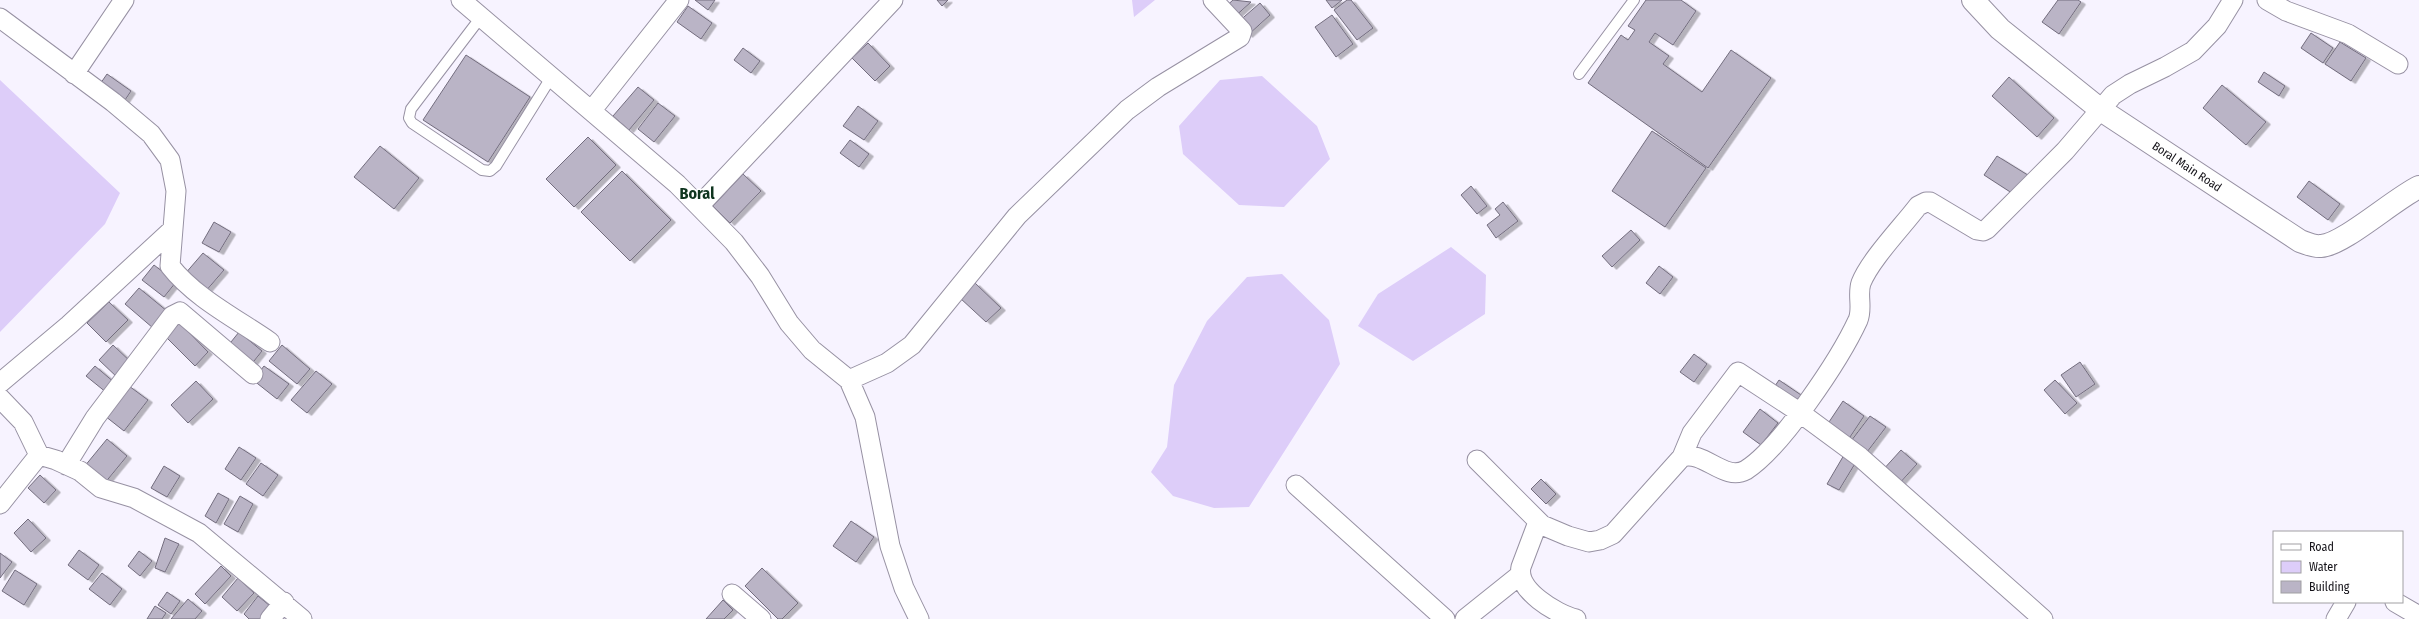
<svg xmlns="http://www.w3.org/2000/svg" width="2419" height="619" font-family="'Fira Sans Condensed',sans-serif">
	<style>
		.water { fill: #ddcdf9 }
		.building { fill: #bab4c6; stroke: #736d7e; filter: url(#shadow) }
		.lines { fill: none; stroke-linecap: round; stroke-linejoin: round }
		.service-casing { stroke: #9791a3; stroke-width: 12 }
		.minor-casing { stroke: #9791a3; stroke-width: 21 }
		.secondary-casing { stroke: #9791a3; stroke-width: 24 }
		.service { stroke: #fff; stroke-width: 10 }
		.minor { stroke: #fff; stroke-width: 19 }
		.secondary { stroke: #fff; stroke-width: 22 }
		.labels { text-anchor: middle; stroke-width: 3; stroke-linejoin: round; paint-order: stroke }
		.street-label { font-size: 12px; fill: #141218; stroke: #fff }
		.district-label { font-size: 16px; font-weight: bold; fill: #0f351f; stroke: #fff }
	</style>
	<defs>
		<filter id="shadow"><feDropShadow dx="4.5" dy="2.5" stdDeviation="0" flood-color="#0004"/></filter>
	</defs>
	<rect width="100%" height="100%" fill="#f7f3ff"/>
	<path class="water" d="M 1132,0 L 1155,0 L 1134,17 Z
		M 1262,76 L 1317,126 L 1330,159 L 1284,207 L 1239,205 L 1183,154 L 1179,126 L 1220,80 Z
		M 0,80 L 120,193 L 105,224 L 0,332 Z
		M 1451,247 L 1486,275 L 1485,314 L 1413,361 L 1358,326 L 1378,294 Z
		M 1282,274 L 1329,320 L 1340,364 L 1249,507 L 1214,508 L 1173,496 L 1151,472 L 1167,447 L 1174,385 L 1207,321 L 1247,277 Z"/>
	<path class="building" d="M 695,0 L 715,0 L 708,10 Z
		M 937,0 L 948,0 L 942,6 Z
		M 1233,0 L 1251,2 L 1232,19 L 1223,9 Z
		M 1326,0 L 1342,0 L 1332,8 Z
		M 1347,0 L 1351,0 L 1373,28 L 1357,40 L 1334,10 Z
		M 1646,0 L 1681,0 L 1696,11 L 1673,45 L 1655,33 L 1649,42 L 1669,56 L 1663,64 L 1702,92 L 1731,50 L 1771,78 L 1708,168 L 1588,83 L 1621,35 L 1628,40 L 1635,30 L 1628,26 Z
		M 2058,0 L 2078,0 L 2081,2 L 2059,34 L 2042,22 Z
		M 1260,3 L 1270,15 L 1248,35 L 1237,23 Z
		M 688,6 L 712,23 L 701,39 L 677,22 Z
		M 1332,15 L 1353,44 L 1336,57 L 1315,27 Z
		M 2311,33 L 2333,48 L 2323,63 L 2301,48 Z
		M 2340,42 L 2366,58 L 2351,81 L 2325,64 Z
		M 868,43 L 890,66 L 875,81 L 852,58 Z
		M 743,48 L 760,61 L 751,73 L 734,60 Z
		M 466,55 L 530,97 L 488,162 L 423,120 Z
		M 2264,72 L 2285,86 L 2279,96 L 2258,82 Z
		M 107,74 L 131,91 L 123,103 L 98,87 Z
		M 2009,77 L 2054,118 L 2037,137 L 1992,96 Z
		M 2222,85 L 2266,122 L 2246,145 L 2203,108 Z
		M 638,87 L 654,100 L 629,130 L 613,116 Z
		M 658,103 L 675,116 L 654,142 L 638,129 Z
		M 858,106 L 878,121 L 864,140 L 843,126 Z
		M 1652,131 L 1706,168 L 1665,227 L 1612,191 Z
		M 588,137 L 616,165 L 574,207 L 546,179 Z
		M 850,140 L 869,154 L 859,167 L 840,153 Z
		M 380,146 L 419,178 L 394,209 L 354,177 Z
		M 1997,156 L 2031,177 L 2018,197 L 1984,175 Z
		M 622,171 L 671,220 L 630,261 L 581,212 Z
		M 743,174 L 761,191 L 730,223 L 713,206 Z
		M 2309,181 L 2340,204 L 2328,220 L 2297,197 Z
		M 1471,186 L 1487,206 L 1477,214 L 1461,195 Z
		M 1503,202 L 1518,221 L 1496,238 L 1487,225 L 1500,215 L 1495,209 Z
		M 214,222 L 231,232 L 219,252 L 202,243 Z
		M 1631,230 L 1640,240 L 1612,267 L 1602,256 Z
		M 203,253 L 224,270 L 205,292 L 184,275 Z
		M 154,265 L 176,282 L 164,297 L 142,280 Z
		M 1659,266 L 1673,277 L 1660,294 L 1646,283 Z
		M 975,283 L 1001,308 L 986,322 L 960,298 Z
		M 139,288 L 167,311 L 153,328 L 125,304 Z
		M 109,302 L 128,320 L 106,342 L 87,323 Z
		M 180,323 L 208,352 L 195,366 L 166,337 Z
		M 239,332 L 262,351 L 250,366 L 227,347 Z
		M 113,345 L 134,365 L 119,379 L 99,360 Z
		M 282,345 L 310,369 L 297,384 L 269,361 Z
		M 1694,354 L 1707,364 L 1694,382 L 1680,372 Z
		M 2080,362 L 2095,384 L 2076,397 L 2061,375 Z
		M 95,366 L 115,383 L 107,393 L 86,376 Z
		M 264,366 L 289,384 L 277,399 L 253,380 Z
		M 316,371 L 332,384 L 307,413 L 291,400 Z
		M 1779,380 L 1804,397 L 1796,409 L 1771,392 Z
		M 2055,380 L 2077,403 L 2065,414 L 2044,390 Z
		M 196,381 L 213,399 L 188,423 L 171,405 Z
		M 129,386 L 148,400 L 124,431 L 105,416 Z
		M 1843,401 L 1864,416 L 1848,440 L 1827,425 Z
		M 1760,409 L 1778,423 L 1761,445 L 1743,432 Z
		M 1870,416 L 1886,427 L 1864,456 L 1848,445 Z
		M 107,439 L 127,456 L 104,484 L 84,467 Z
		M 239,447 L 256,458 L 241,480 L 225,469 Z
		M 1901,450 L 1917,464 L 1898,485 L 1882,471 Z
		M 1844,455 L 1856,462 L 1839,490 L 1827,484 Z
		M 261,463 L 278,475 L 263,496 L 246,484 Z
		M 164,466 L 180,476 L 167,497 L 151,488 Z
		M 40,475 L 56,490 L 44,503 L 28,488 Z
		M 1541,479 L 1556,494 L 1546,504 L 1531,489 Z
		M 218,493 L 229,499 L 216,523 L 205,516 Z
		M 240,496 L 253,504 L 238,532 L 224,524 Z
		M 28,519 L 46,538 L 31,552 L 14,533 Z
		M 851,521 L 874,537 L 856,562 L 833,546 Z
		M 165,538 L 179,544 L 165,572 L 155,568 Z
		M 79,550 L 99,565 L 88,580 L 68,565 Z
		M 139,551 L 152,561 L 140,576 L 128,566 Z
		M 0,553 L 12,562 L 0,578 Z
		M 221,566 L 231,576 L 205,604 L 195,594 Z
		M 762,568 L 798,603 L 782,619 L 778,619 L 745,586 Z
		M 15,570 L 37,584 L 24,605 L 2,591 Z
		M 102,573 L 122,589 L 110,605 L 89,589 Z
		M 238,578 L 254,593 L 237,611 L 222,597 Z
		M 167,592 L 180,601 L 171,614 L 158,605 Z
		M 258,596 L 275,610 L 268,619 L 249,619 L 244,614 Z
		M 188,599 L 202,611 L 195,619 L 171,619 Z
		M 723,600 L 733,610 L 724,619 L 706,619 Z
		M 155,606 L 166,613 L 162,619 L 147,619 Z"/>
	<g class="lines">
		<g class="service-casing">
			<path id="service" d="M 481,17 L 411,109 L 409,118 L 412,123 L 482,170 L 490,171 L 496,166 L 552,76
				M 1579,74 L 1634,0"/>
		</g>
		<g class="minor-casing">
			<path id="minor" d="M 461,0 L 677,184 L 734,242 L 760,276 L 789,323 L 812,350 L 849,380 L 865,417 L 890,546 L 904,588 L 919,619
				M 2267,0 L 2286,11 L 2348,34 L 2398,64
				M 0,18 L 113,102 L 151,134 L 170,160 L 176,191 L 170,266 C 195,298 237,319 270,342
				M 74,74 L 124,0
				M 592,110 L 679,0
				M 699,206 L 893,0
				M 849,380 L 887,363 L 912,345 L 1017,216 L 1127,110 L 1158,87 L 1240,37 L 1242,31 L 1213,0
				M 0,383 L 69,325 L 172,230
				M 0,398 L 23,422 L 39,455 L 0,504
				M 39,455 L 56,460 L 80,471 L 101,488 L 134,498 L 199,533 L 302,619
				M 1682,457 L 1692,433 L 1738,372 L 1799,412 L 1860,457 L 2043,619
				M 1477,460 L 1542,525 L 1568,536 L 1589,542 L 1600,540 L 1613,534 L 1682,457 C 1704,450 1724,482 1746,470 C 1781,448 1840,359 1858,320 C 1863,308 1857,295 1861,283 C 1870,260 1902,227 1918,206 L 1926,202 L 1930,202 L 1977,230 L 1983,231 L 1987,229 L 2065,151 L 2113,95 L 2130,84 L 2165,67 L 2193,51 L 2217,26 L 2233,0
				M 66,465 L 95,418 L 172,316 L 180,312 L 253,374
				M 1296,485 L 1445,619
				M 1538,522 L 1521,567 C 1516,590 1556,614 1576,619
				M 732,594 L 761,619
				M 2395,602 L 2419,616
				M 270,619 L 284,602
				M 1465,619 L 1520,575
				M 2336,619 L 2346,602"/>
		</g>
		<g class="secondary-casing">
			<g id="secondary">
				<path id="s1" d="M 1973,0 L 2000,29 L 2101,110 L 2300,241 C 2306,243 2314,247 2321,246 C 2343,245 2394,199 2419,187"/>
			</g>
		</g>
		<use href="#service" class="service"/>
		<use href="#minor" class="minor"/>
		<use href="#secondary" class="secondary"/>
	</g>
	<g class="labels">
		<g class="street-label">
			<text dy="4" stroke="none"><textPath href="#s1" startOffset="272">Boral Main Road</textPath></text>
		</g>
		<g class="district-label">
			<text x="697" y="199">Boral</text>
		</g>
	</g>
	<rect x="2273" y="531" width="130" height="72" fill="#ffffff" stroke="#a1a0a3"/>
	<rect x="2281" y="544" width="20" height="6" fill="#ffffff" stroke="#a1a0a3"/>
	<text x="2309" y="551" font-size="12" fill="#141218">Road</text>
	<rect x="2281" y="561" width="20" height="12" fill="#ddcdf9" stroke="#a1a0a3"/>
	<text x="2309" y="571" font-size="12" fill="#141218">Water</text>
	<rect x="2281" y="581" width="20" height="12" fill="#bab4c6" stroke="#a1a0a3"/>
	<text x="2309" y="591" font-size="12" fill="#141218">Building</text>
</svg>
